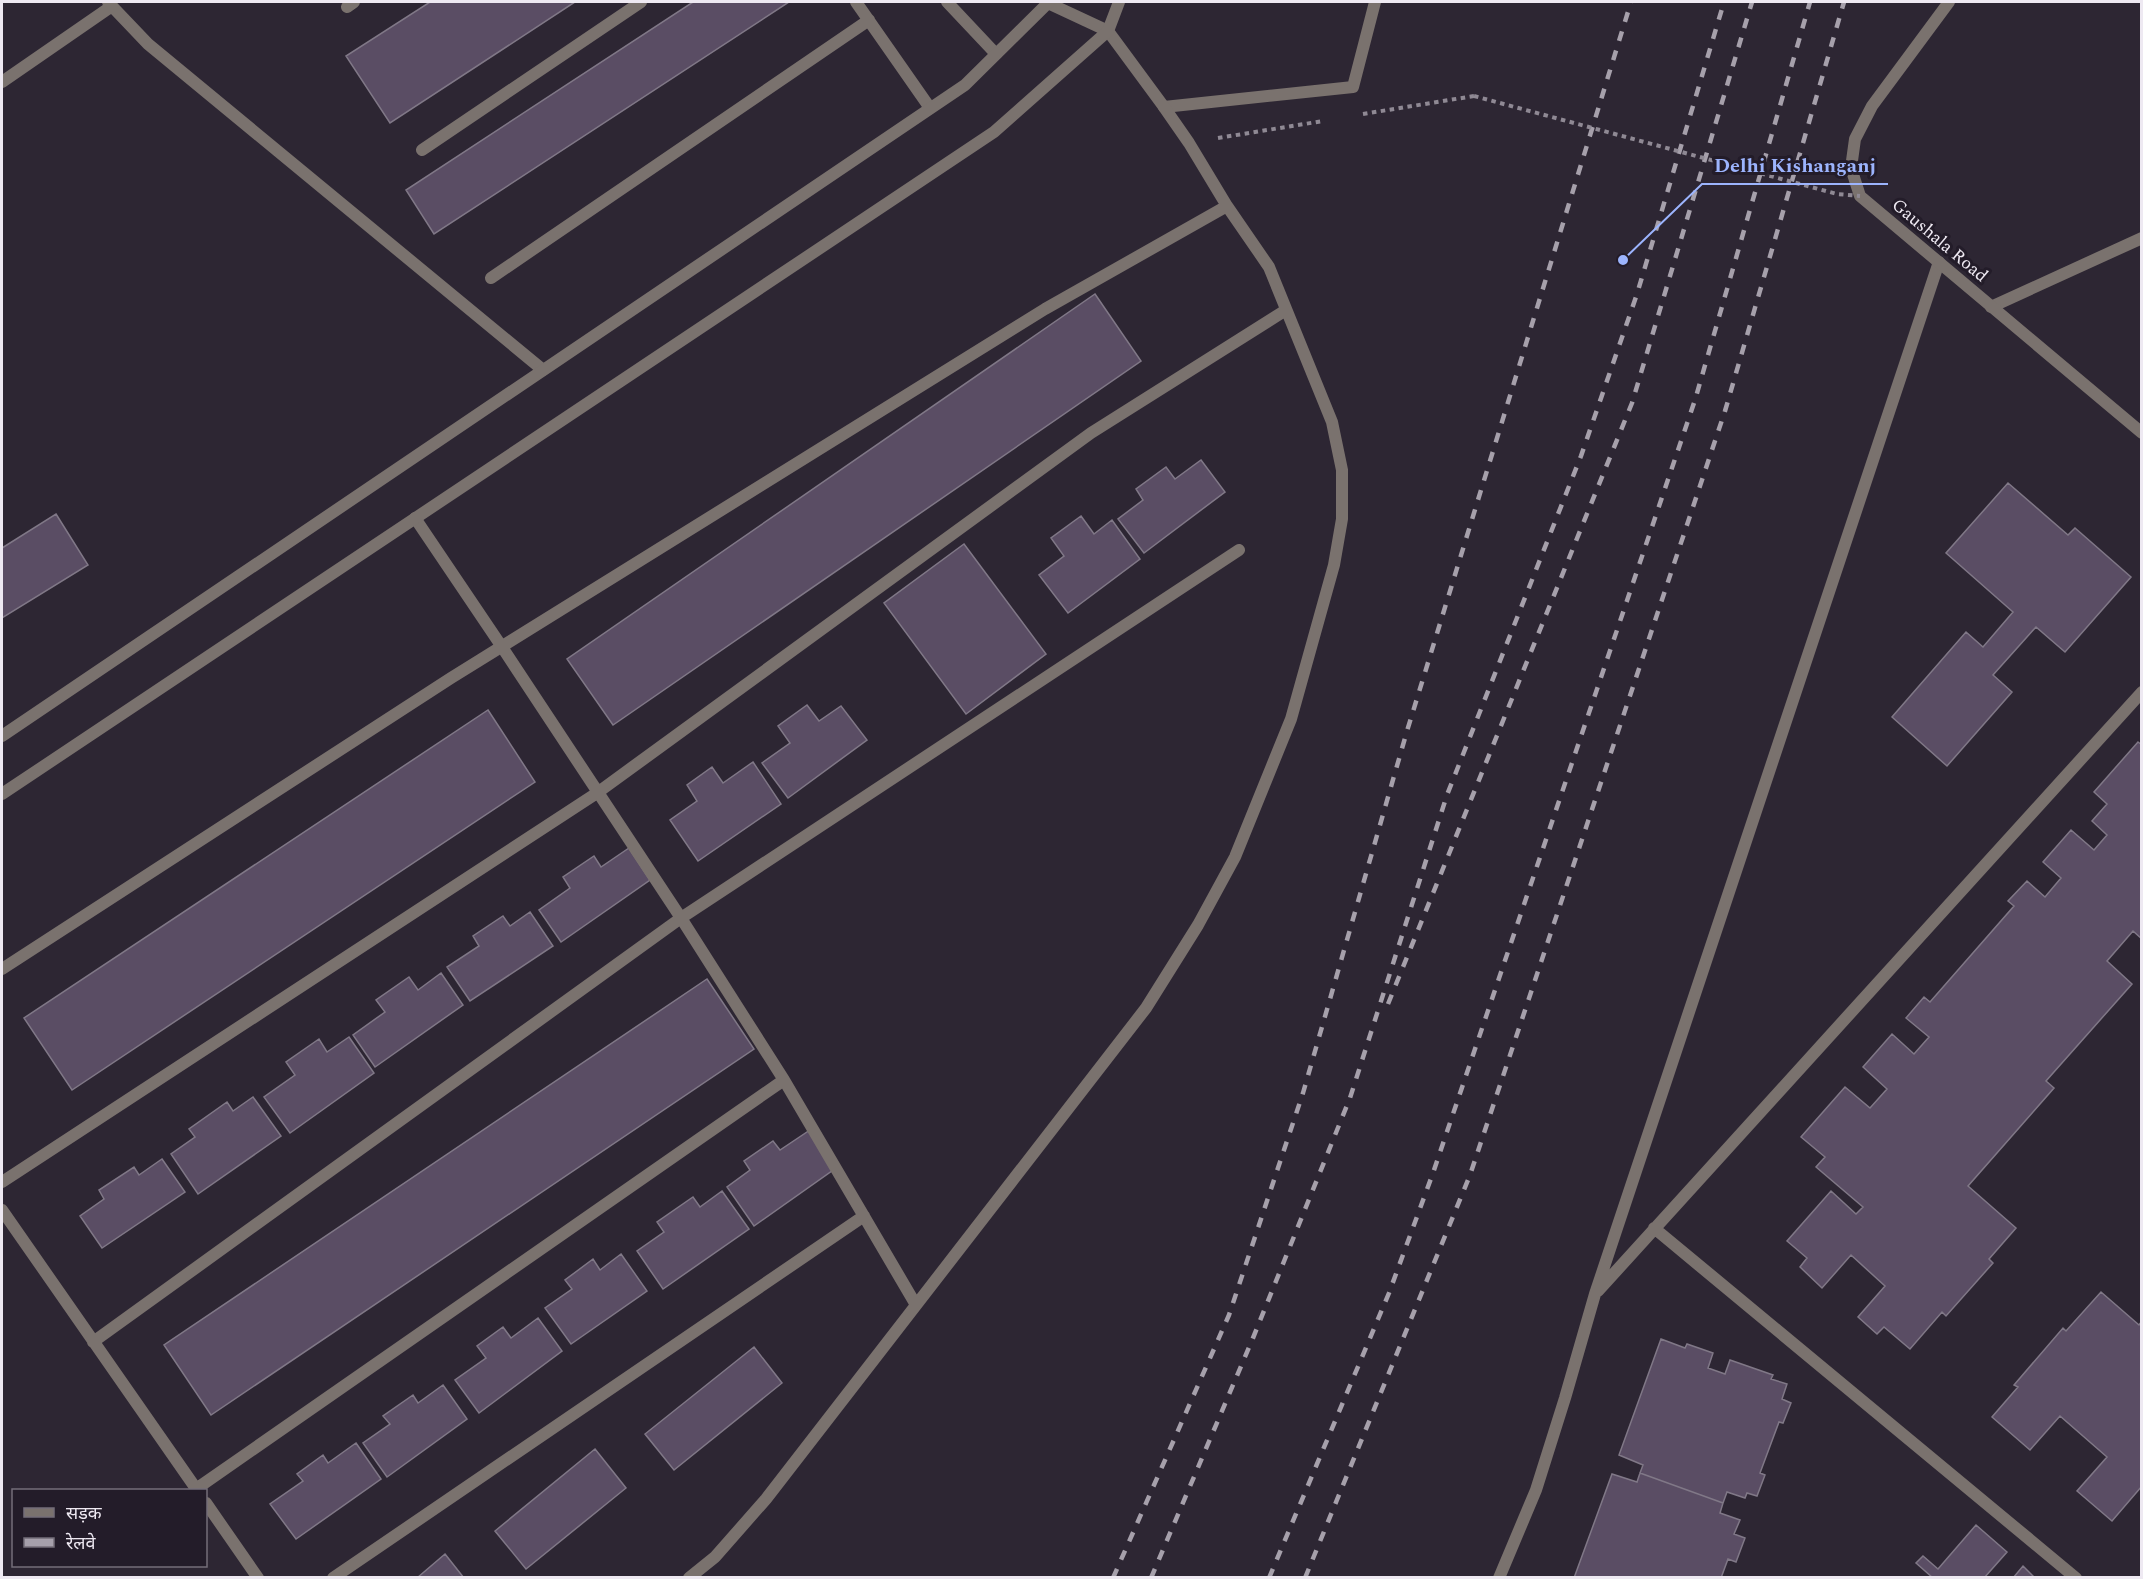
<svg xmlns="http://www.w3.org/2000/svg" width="2143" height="1579" font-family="Spectral,'Noto Sans Devanagari',serif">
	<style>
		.building { fill: #5a4d64; stroke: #807887; stroke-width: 1.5 }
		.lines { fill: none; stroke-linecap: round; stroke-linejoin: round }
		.path { stroke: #8f8994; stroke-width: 4; stroke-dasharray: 4.5 4.5; stroke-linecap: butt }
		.service { stroke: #7a726e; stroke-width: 12 }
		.minor { stroke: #7a726e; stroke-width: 12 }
		.tertiary { stroke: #7a726e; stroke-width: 12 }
		.rail { stroke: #a6a0ab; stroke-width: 4.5; stroke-dasharray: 10 10; stroke-linecap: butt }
		.path-bridge { stroke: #8f8994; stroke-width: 4; stroke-dasharray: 4.5 4.5; stroke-linecap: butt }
		.labels { text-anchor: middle; stroke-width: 6; stroke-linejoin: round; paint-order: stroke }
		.street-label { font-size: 18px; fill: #eee9f2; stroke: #231c29 }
		.leader { fill: none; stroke: #9cb4fd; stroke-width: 2 }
		.callout-dot { fill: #9cb4fd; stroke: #231c29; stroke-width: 2 }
		.callout-label { font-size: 20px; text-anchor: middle; font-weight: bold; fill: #9cb4fd; stroke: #231c29; stroke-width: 6; stroke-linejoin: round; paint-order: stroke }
	</style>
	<rect width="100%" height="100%" fill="#2d2633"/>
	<path class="building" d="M 430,2 L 575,2 L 390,123 L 346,56 Z
		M 693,2 L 789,2 L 434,234 L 406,190 Z
		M 1095,294 L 1141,361 L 613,725 L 567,659 Z
		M 1201,460 L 1225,492 L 1144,553 L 1118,519 L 1143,500 L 1136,489 L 1166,467 L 1175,479 Z
		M 2008,483 L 2068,535 L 2075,528 L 2131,577 L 2065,652 L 2036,627 L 1993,675 L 2012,692 L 1947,766 L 1892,717 L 1966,632 L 1983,647 L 2013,612 L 1946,553 Z
		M 56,514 L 88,565 L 2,618 L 2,548 Z
		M 1081,516 L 1094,534 L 1112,520 L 1140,559 L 1068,613 L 1039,575 L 1064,556 L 1051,538 Z
		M 964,544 L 1046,654 L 966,714 L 884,603 Z
		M 807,705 L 819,721 L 841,706 L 867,740 L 788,798 L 762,763 L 790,743 L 778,726 Z
		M 488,710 L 535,782 L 72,1090 L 24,1018 Z
		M 2138,742 L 2142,745 L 2142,939 L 2133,931 L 2107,961 L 2132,984 L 2046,1081 L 2054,1088 L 1968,1186 L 2016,1228 L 1989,1259 L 1993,1263 L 1946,1316 L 1942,1312 L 1910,1349 L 1884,1327 L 1877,1334 L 1858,1317 L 1885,1286 L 1851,1255 L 1822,1288 L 1800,1267 L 1807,1258 L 1787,1241 L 1831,1191 L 1856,1214 L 1863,1207 L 1816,1167 L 1825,1157 L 1801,1137 L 1845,1087 L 1870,1108 L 1887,1089 L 1863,1067 L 1892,1034 L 1914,1054 L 1929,1037 L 1906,1018 L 1924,997 L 1930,1002 L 2014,906 L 2008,901 L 2027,881 L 2045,897 L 2061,878 L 2043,862 L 2071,830 L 2094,850 L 2107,835 L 2092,821 L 2107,804 L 2094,792 Z
		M 753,762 L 781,804 L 698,861 L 670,820 L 697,801 L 687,785 L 712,767 L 723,783 Z
		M 629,848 L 650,880 L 561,942 L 539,910 L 570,888 L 563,877 L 594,856 L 601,867 Z
		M 530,912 L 553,946 L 470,1001 L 447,967 L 479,946 L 473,936 L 503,916 L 510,926 Z
		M 441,973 L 463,1005 L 375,1067 L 353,1035 L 385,1012 L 376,1000 L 409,977 L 418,990 Z
		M 707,979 L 754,1049 L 211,1415 L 164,1345 Z
		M 349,1037 L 374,1073 L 290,1133 L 264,1097 L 295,1075 L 286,1062 L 319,1039 L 327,1052 Z
		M 253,1097 L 281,1136 L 198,1194 L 171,1154 L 195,1137 L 189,1129 L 227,1102 L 233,1111 Z
		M 810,1130 L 836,1168 L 754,1226 L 727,1187 L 750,1170 L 744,1161 L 773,1141 L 780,1150 Z
		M 162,1159 L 185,1192 L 102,1248 L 80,1216 L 104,1199 L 99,1190 L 134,1167 L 139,1175 Z
		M 722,1191 L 749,1229 L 663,1289 L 637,1251 L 664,1232 L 657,1222 L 693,1197 L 700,1207 Z
		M 621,1254 L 647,1291 L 571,1344 L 545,1308 L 572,1289 L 565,1280 L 593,1259 L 600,1270 Z
		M 2101,1292 L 2139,1325 L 2142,1321 L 2142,1486 L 2112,1521 L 2077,1491 L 2107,1457 L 2060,1416 L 2030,1450 L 1992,1417 L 2018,1387 L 2014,1385 L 2063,1328 L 2066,1331 Z
		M 538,1318 L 562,1351 L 479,1413 L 455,1380 L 486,1358 L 477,1346 L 503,1327 L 511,1338 Z
		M 1661,1339 L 1685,1348 L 1687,1344 L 1713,1353 L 1708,1368 L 1725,1374 L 1730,1360 L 1773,1375 L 1771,1379 L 1787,1384 L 1782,1399 L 1791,1403 L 1783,1423 L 1779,1422 L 1760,1473 L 1765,1475 L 1757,1496 L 1747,1493 L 1745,1498 L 1727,1492 L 1723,1503 L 1640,1473 L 1643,1465 L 1619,1455 Z
		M 754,1347 L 782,1383 L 674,1470 L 645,1434 Z
		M 443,1385 L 467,1419 L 387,1477 L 363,1443 L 390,1424 L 383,1416 L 413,1395 L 418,1403 Z
		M 356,1443 L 381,1479 L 296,1539 L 270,1504 L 303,1481 L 297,1474 L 323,1455 L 328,1463 Z
		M 595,1449 L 626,1488 L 526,1569 L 495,1531 Z
		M 1640,1473 L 1723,1503 L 1720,1513 L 1740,1520 L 1734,1534 L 1745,1538 L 1736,1562 L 1728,1559 L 1721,1578 L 1574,1578 L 1612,1474 L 1637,1482 Z
		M 1976,1525 L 2007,1552 L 1984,1578 L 1933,1578 L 1916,1563 L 1923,1556 L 1938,1569 Z
		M 445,1554 L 464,1578 L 417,1578 Z
		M 2023,1566 L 2035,1578 L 2013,1578 Z"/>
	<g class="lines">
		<path class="path" d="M 1363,114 L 1474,96
			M 1218,138 L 1323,121"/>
		<path class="service" d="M 1164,107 L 1353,87 L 1375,2"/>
		<path class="minor" d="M 108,2 L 148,44 L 543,370
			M 856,2 L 930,108
			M 947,2 L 996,54
			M 347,7 L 354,2
			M 2,82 L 112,6
			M 422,150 L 641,2
			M 491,278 L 869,20
			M 1991,307 L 2142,238
			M 415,518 L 502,647 L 681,918 L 784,1080 L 916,1305
			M 2,969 L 451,678 L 1045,309 L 1227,206
			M 2,1182 L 597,793 L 1091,433 L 1286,310
			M 2,1210 L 197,1490
			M 1654,1228 L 2076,1578
			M 1598,1291 L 2142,692
			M 93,1342 L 681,918 L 1239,550
			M 196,1489 L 784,1080
			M 206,1503 L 258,1578
			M 333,1578 L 864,1216
			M 689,1578 L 715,1557 L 766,1499 L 1146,1008 L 1198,925 L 1235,857 L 1291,719 L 1334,565 L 1342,519 L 1342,470 L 1332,422 L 1269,267 L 1227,206 L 1189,143 L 1164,107 L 1108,31 L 1048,3
			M 1499,1578 L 1536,1490 L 1565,1398 L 1595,1294 L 1939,262"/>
		<path class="tertiary" d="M 1949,2 L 1872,106 L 1855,139 L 1851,168 L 1860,196 L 2142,433
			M 2,736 L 965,85 L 1049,2
			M 2,794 L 994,132 L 1108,31 L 1119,2"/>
		<path class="rail" d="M 1388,1004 L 1632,403 L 1752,2
			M 1113,1578 L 1229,1315 L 1303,1093 L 1407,731 L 1631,2
			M 1151,1578 L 1253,1338 L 1350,1098 L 1447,795 L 1581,456 L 1637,294 L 1724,2
			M 1269,1578 L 1389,1293 L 1433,1173 L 1695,400 L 1810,2
			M 1305,1578 L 1470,1175 L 1725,411 L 1844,2"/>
		<path class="path-bridge" d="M 1474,96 L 1837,194 L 1860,196"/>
	</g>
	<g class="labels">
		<g class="street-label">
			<text transform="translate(1940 240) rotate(40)" y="6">Gaushala Road</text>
		</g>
	</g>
	<path class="leader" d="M1623 260L1702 184H1888"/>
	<circle class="callout-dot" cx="1623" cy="260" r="6"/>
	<g class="callout-label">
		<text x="1795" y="172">Delhi Kishanganj</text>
	</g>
	<rect width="2143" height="1579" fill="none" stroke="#eee9f2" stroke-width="6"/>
	<rect x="12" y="1489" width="195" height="78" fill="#231c29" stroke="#746e79" stroke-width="1.5"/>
	<rect x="24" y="1508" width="30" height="9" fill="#7a726e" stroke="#746e79" stroke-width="1.5"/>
	<text x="66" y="1519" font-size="18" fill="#eee9f2">सड़क</text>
	<rect x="24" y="1538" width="30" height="9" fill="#a6a0ab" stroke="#746e79" stroke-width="1.5"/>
	<text x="66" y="1549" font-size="18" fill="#eee9f2">रेलवे</text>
</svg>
